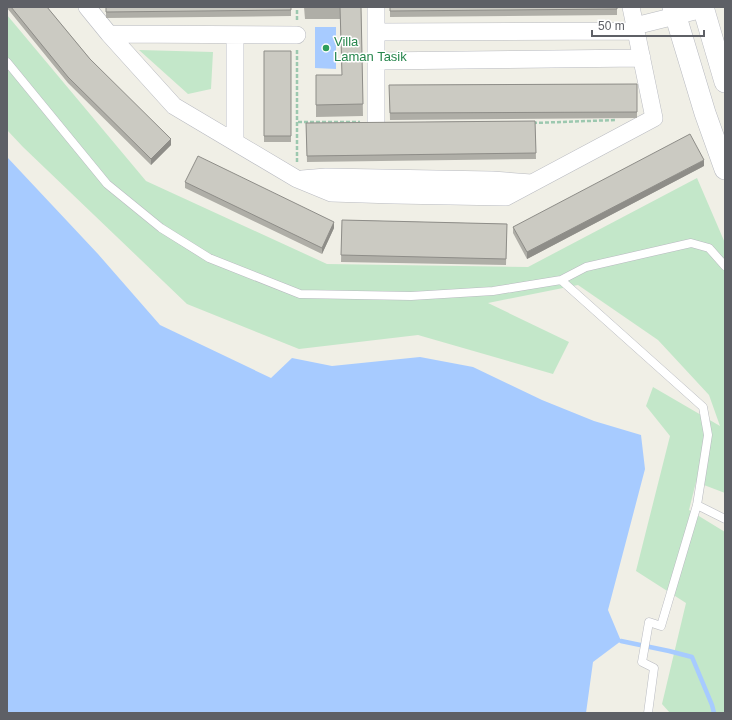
<svg xmlns="http://www.w3.org/2000/svg" width="732" height="720" font-family="Arial,sans-serif">
	<style>
		.green { fill: #c3e7c9 }
		.water { fill: #a7cbff }
		.lines { fill: none; stroke-linecap: round; stroke-linejoin: round }
		.stream { stroke: #a7cbff; stroke-width: 4.5 }
		.service-casing { stroke: #b8bac0; stroke-width: 9 }
		.minor-casing { stroke: #b8bac0; stroke-width: 18 }
		.tertiary-casing { stroke: #b8bac0; stroke-width: 22 }
		.path { stroke: #9cc8af; stroke-width: 2.5; stroke-dasharray: 4 2; stroke-linecap: butt }
		.service { stroke: #fff; stroke-width: 8 }
		.minor { stroke: #fff; stroke-width: 17 }
		.tertiary { stroke: #fff; stroke-width: 21 }
		.wall { fill: #afaea7 }
		.shaded-wall { fill: #8e8d88 }
		.building { fill: #cbcac2; stroke: #8e8d88 }
		.leisure-dot { fill: #2e9e5b; stroke: #fff; stroke-width: 1.5 }
		.labels { text-anchor: middle; stroke-width: 3; stroke-linejoin: round; paint-order: stroke }
		.leisure-label { font-size: 13px; fill: #27864d; stroke: #fff; text-anchor: start }
	</style>
	<rect width="100%" height="100%" fill="#f0efe6"/>
	<path class="green" d="M 7,15 L 146,181 L 327,264 L 528,267 L 697,178 L 725,243 L 725,493 L 696,482 L 689,510 L 725,532 L 725,713 L 670,713 L 662,704 L 686,603 L 636,571 L 670,436 L 646,406 L 653,387 L 720,426 L 709,395 L 658,340 L 578,285 L 488,303 L 569,342 L 553,374 L 418,335 L 299,349 L 187,304 L 23,147 L 7,130 Z
		M 139,50 L 213,52 L 211,89 L 188,94 Z"/>
	<path class="water" d="M 315,27 L 336,27 L 336,69 L 315,68 Z
		M 7,157 L 98,254 L 160,325 L 271,378 L 292,358 L 332,366 L 420,357 L 473,367 L 542,400 L 594,421 L 641,435 L 645,469 L 608,610 L 621,641 L 593,662 L 586,713 L 7,713 Z"/>
	<g class="lines">
		<path class="stream" d="M 621,641 L 669,651 L 692,657 L 712,705 L 714,713"/>
		<g class="service-casing">
			<path id="service" d="M 7,62 L 107,184 L 161,228 L 209,258 L 300,294 L 411,296 L 493,291 L 561,280 L 703,407 L 708,435 L 697,505 L 661,626 L 649,622 L 642,662 L 654,668 L 648,713
				M 561,280 L 586,267 L 691,243 L 709,248 L 725,266
				M 697,505 L 725,519"/>
		</g>
		<g class="minor-casing">
			<path id="minor" d="M 87,7 L 109,34 L 174,106 L 297,179 L 331,193 L 394,195 L 506,197 L 654,118 L 636,31 L 631,7
				M 635,26 L 703,9
				M 376,32 L 636,31
				M 109,34 L 297,35
				M 376,61 L 642,58
				M 376,122 L 376,7
				M 235,142 L 235,35
				M 302,179 L 326,177 L 492,180 L 531,183"/>
		</g>
		<g class="tertiary-casing">
			<path id="tertiary" d="M 673,7 L 705,113 L 725,169
				M 703,7 L 725,82"/>
		</g>
		<path class="path" d="M 297,20 L 297,7
			M 298,122 L 360,122
			M 533,123 L 616,120
			M 297,162 L 297,49"/>
		<use href="#service" class="service"/>
		<use href="#minor" class="minor"/>
		<use href="#tertiary" class="tertiary"/>
	</g>
	<path class="wall" d="M 7,7 L 47,7 L 90,59 L 171,145 L 151,165 L 68,83 L 7,8 Z
		M 106,7 L 291,7 L 291,16 L 106,18 Z
		M 304,7 L 361,7 L 363,116 L 316,117 L 316,75 L 342,75 L 340,19 L 305,19 Z
		M 390,7 L 617,7 L 617,15 L 390,17 Z
		M 264,51 L 291,51 L 291,142 L 264,142 Z
		M 637,84 L 637,118 L 390,120 L 389,85 Z
		M 535,121 L 536,159 L 307,162 L 306,123 Z
		M 704,166 L 527,259 L 513,233 L 513,227 Z
		M 185,182 L 334,228 L 322,254 L 185,188 Z
		M 342,220 L 507,224 L 506,265 L 341,262 Z"/>
	<path class="shaded-wall" d="M 171,139 L 171,145 L 151,165 L 151,159 Z
		M 704,160 L 704,166 L 527,259 L 527,252 Z
		M 334,222 L 334,228 L 322,254 L 322,248 Z"/>
	<path class="building" d="M 11,7 L 47,7 L 90,59 L 171,139 L 151,159 L 68,77 Z
		M 106,7 L 291,7 L 291,10 L 106,12 Z
		M 340,7 L 361,7 L 363,104 L 316,105 L 316,75 L 342,75 Z
		M 390,7 L 617,7 L 617,9 L 390,11 Z
		M 264,51 L 291,51 L 291,136 L 264,136 Z
		M 637,84 L 637,112 L 390,113 L 389,85 Z
		M 535,121 L 536,153 L 307,156 L 306,123 Z
		M 690,134 L 704,160 L 527,252 L 513,227 Z
		M 198,156 L 334,222 L 322,248 L 185,182 Z
		M 342,220 L 507,224 L 506,259 L 341,255 Z"/>
	<circle class="leisure-dot" cx="326" cy="48" r="4"/>
	<g class="labels">
		<g class="leisure-label">
			<text x="334" y="46">Villa<tspan x="334" dy="15">Laman Tasik</tspan></text>
		</g>
	</g>
	<rect width="732" height="720" fill="none" stroke="#5e6066" stroke-width="16"/>
	<path d="M592 30v6h112v-6" fill="none" stroke="#5e6066" stroke-width="2"/>
	<text x="598" y="30" font-size="12" fill="#5e6066" stroke="#ffffff" stroke-width="3" paint-order="stroke">50 m</text>
</svg>
